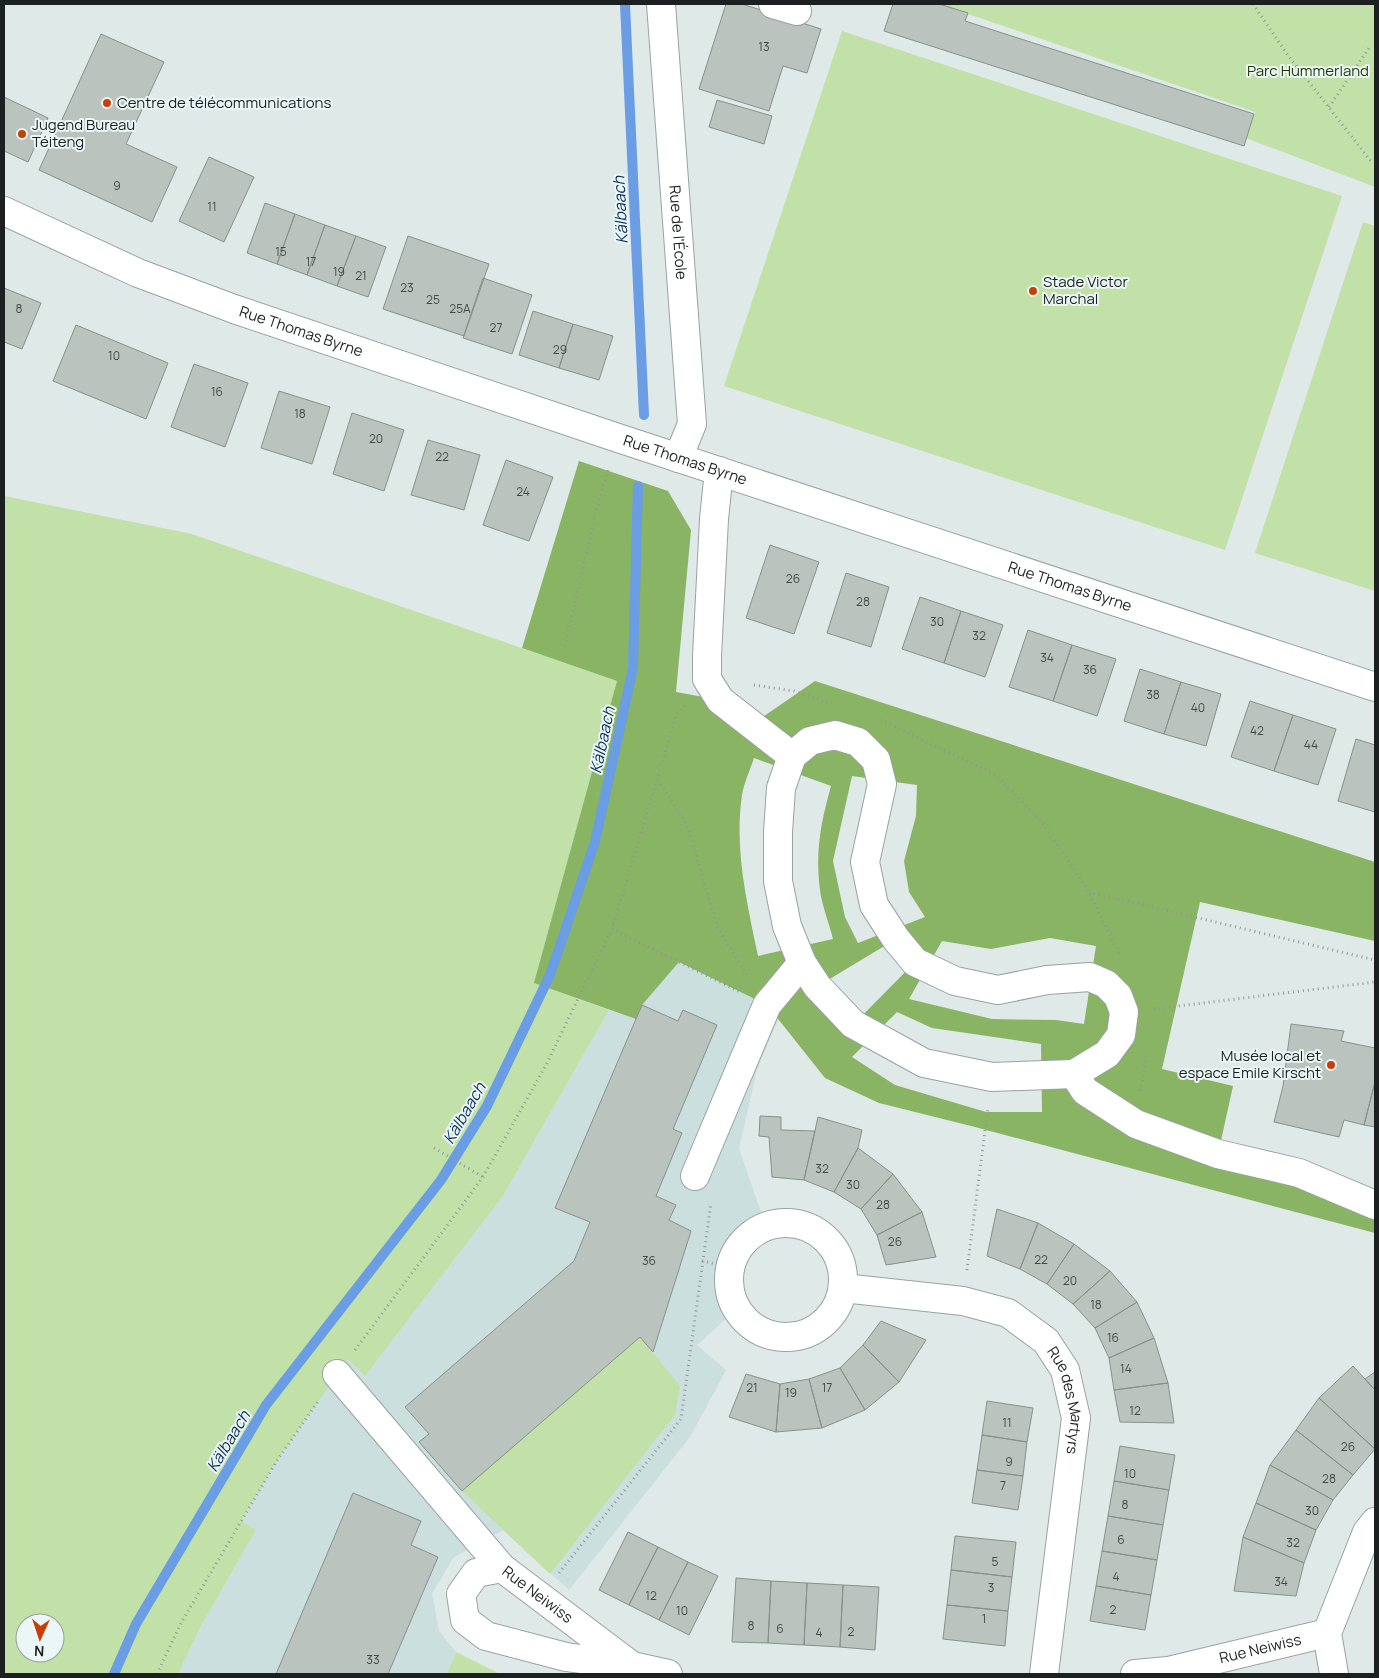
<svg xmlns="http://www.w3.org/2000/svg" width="1379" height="1678" font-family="Manrope,sans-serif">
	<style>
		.built { fill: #cadfde }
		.green { fill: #c1e1a9; fill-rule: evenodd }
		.forest { fill: #88b463; fill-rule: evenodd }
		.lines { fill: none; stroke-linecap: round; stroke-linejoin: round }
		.stream { stroke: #6b9de5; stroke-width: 10 }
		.building { fill: #bac3be; stroke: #88908c }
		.minor-casing { stroke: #98a3a2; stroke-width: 30 }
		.path { stroke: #919998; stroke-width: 3; stroke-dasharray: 1 4; stroke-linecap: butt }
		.minor { stroke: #fff; stroke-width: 28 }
		.poi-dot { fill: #c64006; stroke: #ebf6f6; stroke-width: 2 }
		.labels { text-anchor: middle; stroke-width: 4; stroke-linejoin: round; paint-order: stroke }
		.number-label { font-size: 12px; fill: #444948 }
		.park-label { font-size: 15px; fill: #1e3900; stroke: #ebf6f6 }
		.poi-label { font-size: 15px; fill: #1c2020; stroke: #ebf6f6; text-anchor: start }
		.street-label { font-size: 15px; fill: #1c2020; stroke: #ebf6f6 }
		.water-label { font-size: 16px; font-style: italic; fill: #0e2f5c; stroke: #ebf6f6 }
	</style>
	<rect width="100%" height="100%" fill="#dee9e8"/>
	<path class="built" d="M 679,962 L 767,1005 L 778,1019 L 757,1070 L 739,1149 L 761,1212 L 733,1234 L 719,1264 L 716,1291 L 727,1318 L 697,1345 L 726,1370 L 690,1437 L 569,1590 L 503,1530 L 453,1558 L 432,1594 L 439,1631 L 456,1652 L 447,1674 L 178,1674 L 200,1628 L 256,1530 L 241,1521 L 278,1459 L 348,1358 L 365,1376 L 503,1196 L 609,1010 L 636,1019 L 642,1005 Z"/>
	<path class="green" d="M 939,4 L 1375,4 L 1375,187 L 1246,138 L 1255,112 Z
		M 842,31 L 1342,196 L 1225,550 L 724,386 Z
		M 1363,222 L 1375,226 L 1375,591 L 1255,553 Z
		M 4,496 L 192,534 L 617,681 L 535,983 L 609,1010 L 503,1196 L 365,1376 L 348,1359 L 278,1459 L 241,1521 L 256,1530 L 200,1628 L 178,1674 L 4,1674 ZM 25,1623 L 55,1623 L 55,1653 L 25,1653 Z
		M 640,1337 L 680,1386 L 675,1415 L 550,1574 L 462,1491 Z
		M 456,1652 L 498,1673 L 497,1674 L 447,1674 Z"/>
	<path class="forest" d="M 579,461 L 668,491 L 691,530 L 676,692 L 720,700 L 751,725 L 815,681 L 1375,862 L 1375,941 L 1200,902 L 1162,1069 L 1233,1086 L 1218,1154 L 1375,1205 L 1375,1233 L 975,1127 L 879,1103 L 825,1078 L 767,1005 L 679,962 L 642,1005 L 636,1019 L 534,983 L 617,681 L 522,648 ZM 754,758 L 831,786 C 821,822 815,851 820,890 C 822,906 829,923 833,939 L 758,956 C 747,903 734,849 742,795 C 744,783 750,770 754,758 ZM 852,776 L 917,785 L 916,816 L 904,861 L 909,892 L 925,917 L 858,943 L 845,917 L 833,861 ZM 1050,938 L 1096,946 L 1084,1024 L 1056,1020 L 992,1019 L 909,999 L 942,941 L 991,949 ZM 896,939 L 915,962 L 854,1024 L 818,986 ZM 897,1012 L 932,1028 L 1041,1044 L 1042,1112 L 986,1112 L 895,1085 L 852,1057 Z"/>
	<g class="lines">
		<path class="stream" d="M 625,4 L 644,415
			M 114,1674 L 136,1624 L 266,1405 L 441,1180 L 487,1106 L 550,975 L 595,842 L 633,668 L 638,486"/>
	</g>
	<path class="building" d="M 726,4 L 742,4 L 821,29 L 807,73 L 783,66 L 769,111 L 699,89 Z
		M 893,4 L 939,4 L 968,13 L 965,21 L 1254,114 L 1244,146 L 884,31 Z
		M 101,34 L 164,62 L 126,144 L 177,167 L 152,222 L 39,170 Z
		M 4,97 L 48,118 L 28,162 L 4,151 Z
		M 717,100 L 772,116 L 764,144 L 709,127 Z
		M 209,157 L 254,177 L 224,242 L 179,221 Z
		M 265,203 L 295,214 L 277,264 L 247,253 Z
		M 295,214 L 325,225 L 307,275 L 277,264 Z
		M 325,225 L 356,236 L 337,286 L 307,275 Z
		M 356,236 L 386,247 L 368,297 L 337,286 Z
		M 408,236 L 489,264 L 464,336 L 383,309 Z
		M 483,278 L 532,295 L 512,354 L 463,338 Z
		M 4,288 L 41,303 L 22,349 L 4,342 Z
		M 533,311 L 573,324 L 559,368 L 519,355 Z
		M 573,324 L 613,336 L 599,380 L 559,368 Z
		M 76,325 L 168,363 L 146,419 L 53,381 Z
		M 194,364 L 248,383 L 225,447 L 171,427 Z
		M 279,391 L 330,407 L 312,464 L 261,448 Z
		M 352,413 L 404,430 L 384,491 L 333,474 Z
		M 428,440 L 480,455 L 464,510 L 411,495 Z
		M 506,460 L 553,477 L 529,541 L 483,525 Z
		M 770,545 L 819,562 L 794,634 L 746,618 Z
		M 846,573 L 889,587 L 871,647 L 827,633 Z
		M 920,597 L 961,611 L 944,663 L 902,649 Z
		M 961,611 L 1003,625 L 985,677 L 944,663 Z
		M 1028,630 L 1072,645 L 1053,701 L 1009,687 Z
		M 1072,645 L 1116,659 L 1097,716 L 1053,701 Z
		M 1140,669 L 1181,682 L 1164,734 L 1124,721 Z
		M 1181,682 L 1221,694 L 1206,746 L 1164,734 Z
		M 1250,701 L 1293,715 L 1274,771 L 1231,757 Z
		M 1293,715 L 1336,729 L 1318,785 L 1274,771 Z
		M 1356,739 L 1375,745 L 1375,812 L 1338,801 Z
		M 642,1005 L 678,1021 L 683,1010 L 717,1025 L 673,1129 L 682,1133 L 656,1196 L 676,1205 L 669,1220 L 691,1231 L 653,1352 L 640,1337 L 462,1491 L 419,1442 L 429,1434 L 405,1407 L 574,1261 L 590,1222 L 555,1208 Z
		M 1291,1024 L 1344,1031 L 1341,1041 L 1375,1048 L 1375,1082 L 1364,1125 L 1344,1120 L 1339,1137 L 1274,1122 L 1283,1086 Z
		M 1375,1082 L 1375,1127 L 1364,1125 Z
		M 760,1116 L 781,1117 L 781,1130 L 815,1131 L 804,1180 L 772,1177 L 769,1137 L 759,1136 Z
		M 818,1117 L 862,1130 L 858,1148 L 834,1192 L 804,1180 Z
		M 858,1148 L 893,1174 L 861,1209 L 834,1192 Z
		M 893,1174 L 922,1212 L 877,1235 L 861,1209 Z
		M 997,1209 L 1038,1223 L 1020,1269 L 987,1256 Z
		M 922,1212 L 936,1257 L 886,1265 L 877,1235 Z
		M 1038,1223 L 1074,1244 L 1047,1284 L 1020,1269 Z
		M 1074,1244 L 1110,1271 L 1073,1304 L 1047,1284 Z
		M 1110,1271 L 1137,1302 L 1095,1328 L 1073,1304 Z
		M 1137,1302 L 1154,1338 L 1109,1358 L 1095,1328 Z
		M 881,1321 L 926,1340 L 899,1382 L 863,1345 Z
		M 1154,1338 L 1168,1383 L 1114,1390 L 1109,1358 Z
		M 863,1345 L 899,1382 L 865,1410 L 840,1368 Z
		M 1353,1366 L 1375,1390 L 1375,1449 L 1319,1398 Z
		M 840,1368 L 865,1410 L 822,1428 L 809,1379 Z
		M 1375,1372 L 1375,1390 L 1365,1379 Z
		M 746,1374 L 780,1384 L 776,1432 L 729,1417 Z
		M 809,1379 L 822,1428 L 776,1432 L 780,1384 Z
		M 1168,1383 L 1174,1423 L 1120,1422 L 1114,1390 Z
		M 1319,1398 L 1375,1449 L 1353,1475 L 1296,1430 Z
		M 987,1401 L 1033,1408 L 1027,1442 L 982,1435 Z
		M 1296,1430 L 1353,1475 L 1333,1500 L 1270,1465 Z
		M 982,1435 L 1027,1442 L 1023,1476 L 977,1470 Z
		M 1120,1446 L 1175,1455 L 1169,1490 L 1114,1481 Z
		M 1270,1465 L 1333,1500 L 1316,1530 L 1256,1503 Z
		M 977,1470 L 1023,1476 L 1018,1510 L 972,1503 Z
		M 1114,1481 L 1169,1490 L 1163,1525 L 1108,1516 Z
		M 353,1493 L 421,1521 L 411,1545 L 438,1557 L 388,1674 L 276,1674 Z
		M 1256,1503 L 1316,1530 L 1304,1563 L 1243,1537 Z
		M 1108,1516 L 1163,1525 L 1157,1560 L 1102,1551 Z
		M 628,1532 L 658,1547 L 629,1605 L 599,1590 Z
		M 955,1536 L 1016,1542 L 1012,1577 L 951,1570 Z
		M 1243,1537 L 1304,1563 L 1296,1596 L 1234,1591 Z
		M 658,1547 L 688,1562 L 659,1620 L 629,1605 Z
		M 1102,1551 L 1157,1560 L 1151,1595 L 1096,1586 Z
		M 688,1562 L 718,1576 L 689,1635 L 659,1620 Z
		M 951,1570 L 1012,1577 L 1008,1611 L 947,1605 Z
		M 736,1578 L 771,1581 L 768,1643 L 732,1642 Z
		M 771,1581 L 807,1583 L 804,1645 L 768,1643 Z
		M 807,1583 L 843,1585 L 840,1647 L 804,1645 Z
		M 843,1585 L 879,1587 L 875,1650 L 840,1647 Z
		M 1096,1586 L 1151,1595 L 1145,1630 L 1090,1621 Z
		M 947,1605 L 1008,1611 L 1005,1646 L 943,1639 Z"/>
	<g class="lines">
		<g class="minor-casing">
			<g id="minor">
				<path id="s1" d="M 661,4 L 692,424 L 678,458"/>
				<path d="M 773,4 L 797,11"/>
				<path id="s2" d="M 4,211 L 138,273 L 234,309 L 618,438 L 1375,687"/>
				<path d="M 719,471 L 714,519 L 707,656 L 707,679 L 720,700 L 792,756"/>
				<path d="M 835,735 L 858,742 L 876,760 L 882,784 L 865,862 L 874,905 L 896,939 L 915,962 L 955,981 L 998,990 L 1047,980 L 1090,977 L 1106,984 L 1118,996 L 1124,1012 L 1121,1035 L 1107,1054 L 1074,1074 L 992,1077 L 924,1063 L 853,1024 L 817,986 L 802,963 L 787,926 L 778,881 L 778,832 L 781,788 L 792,756 L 810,741 Z"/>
				<path d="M 1074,1074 L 1085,1091 L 1136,1124 L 1218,1154 L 1299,1173 L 1375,1205"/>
				<path d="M 695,1176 L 767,1005 L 802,963"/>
				<circle cx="786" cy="1280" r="57"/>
				<path id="s3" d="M 843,1288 L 963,1301 L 1008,1313 L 1046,1341 L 1065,1370 L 1076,1418 L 1044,1674"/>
				<path id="s4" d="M 337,1374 L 502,1568 L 632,1666"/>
				<path d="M 502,1568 L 476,1573 L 461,1594 L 465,1620 L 486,1636 L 566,1657 L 632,1666 L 668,1674"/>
				<path id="s5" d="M 1135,1674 L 1168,1671 L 1327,1633"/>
				<path d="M 1334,1674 L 1327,1633 L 1367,1532 L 1375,1522"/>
			</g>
		</g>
		<path class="path" d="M 1253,4 L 1287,54 L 1370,160 L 1375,163
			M 1329,107 L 1371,45
			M 565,646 L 596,511 L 609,467
			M 754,685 L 794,691 L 830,703
			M 881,720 L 996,775 L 1042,822 L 1089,892 L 1120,956
			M 658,780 L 687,825 L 718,929 L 749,977
			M 1089,892 L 1375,960
			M 612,929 L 740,992
			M 1154,1009 L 1375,982
			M 1141,1091 L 1146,1056
			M 434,1148 L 483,1177
			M 702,1261 L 730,1267
			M 967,1270 L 988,1108
			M 355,1350 L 483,1177 L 546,1065 L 612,929 L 676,716 L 687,703
			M 559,1573 L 681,1419 L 711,1203
			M 157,1674 L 181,1623 L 278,1459 L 319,1400"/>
		<use href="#minor" class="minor"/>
	</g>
	<g class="poi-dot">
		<circle cx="107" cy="103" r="5"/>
		<circle cx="22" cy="134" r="5"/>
		<circle cx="1033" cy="291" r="5"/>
		<circle cx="1331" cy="1065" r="5"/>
	</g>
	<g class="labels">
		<g class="number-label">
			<text x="764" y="51">13</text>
			<text x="117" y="190">9</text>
			<text x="212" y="211">11</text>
			<text x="281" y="256">15</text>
			<text x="311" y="266">17</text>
			<text x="339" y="276">19</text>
			<text x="361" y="280">21</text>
			<text x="407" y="292">23</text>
			<text x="433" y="304">25</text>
			<text x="19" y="313">8</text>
			<text x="460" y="313">25A</text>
			<text x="496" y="332">27</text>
			<text x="560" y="354">29</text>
			<text x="114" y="360">10</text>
			<text x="217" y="396">16</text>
			<text x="300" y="418">18</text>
			<text x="376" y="443">20</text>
			<text x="442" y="461">22</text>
			<text x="523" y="496">24</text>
			<text x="793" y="583">26</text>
			<text x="863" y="606">28</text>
			<text x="937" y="626">30</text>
			<text x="979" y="640">32</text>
			<text x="1047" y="662">34</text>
			<text x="1090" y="674">36</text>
			<text x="1153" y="699">38</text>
			<text x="1198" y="712">40</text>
			<text x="1257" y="735">42</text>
			<text x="1311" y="749">44</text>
			<text x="822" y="1173">32</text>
			<text x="853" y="1189">30</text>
			<text x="883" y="1209">28</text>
			<text x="895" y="1246">26</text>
			<text x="1041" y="1264">22</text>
			<text x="649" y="1265">36</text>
			<text x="1070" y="1285">20</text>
			<text x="1096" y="1309">18</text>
			<text x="1113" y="1342">16</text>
			<text x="1126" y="1373">14</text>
			<text x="752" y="1392">21</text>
			<text x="827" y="1392">17</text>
			<text x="791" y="1397">19</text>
			<text x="1135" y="1415">12</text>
			<text x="1007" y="1427">11</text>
			<text x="1348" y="1451">26</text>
			<text x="1009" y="1466">9</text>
			<text x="1130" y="1478">10</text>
			<text x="1329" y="1483">28</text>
			<text x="1003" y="1490">7</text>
			<text x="1125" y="1509">8</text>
			<text x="1312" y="1515">30</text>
			<text x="1121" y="1544">6</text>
			<text x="1293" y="1547">32</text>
			<text x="995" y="1566">5</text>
			<text x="1116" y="1581">4</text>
			<text x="1281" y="1586">34</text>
			<text x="991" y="1592">3</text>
			<text x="651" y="1600">12</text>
			<text x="1113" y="1614">2</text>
			<text x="682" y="1615">10</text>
			<text x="984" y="1623">1</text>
			<text x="751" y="1630">8</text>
			<text x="780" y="1633">6</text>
			<text x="851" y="1636">2</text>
			<text x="819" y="1637">4</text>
			<text x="373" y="1664">33</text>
		</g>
		<g class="park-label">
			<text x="1308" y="76">Parc Hummerland</text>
		</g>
		<g class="poi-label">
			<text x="117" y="108">Centre de télécommunications</text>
			<text x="32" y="130">Jugend Bureau<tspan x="32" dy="17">Téiteng</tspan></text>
			<text x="1043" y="287">Stade Victor<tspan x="1043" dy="17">Marchal</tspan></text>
			<text x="1321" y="1061" text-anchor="end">Musée local et<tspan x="1321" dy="17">espace Emile Kirscht</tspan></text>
		</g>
		<g class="street-label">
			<text dy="5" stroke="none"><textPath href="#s1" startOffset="229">Rue de l'École</textPath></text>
			<text dy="5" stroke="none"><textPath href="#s2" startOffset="321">Rue Thomas Byrne</textPath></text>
			<text dy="5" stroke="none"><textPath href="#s2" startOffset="726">Rue Thomas Byrne</textPath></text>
			<text dy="5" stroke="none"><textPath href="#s2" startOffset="1131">Rue Thomas Byrne</textPath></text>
			<text dy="5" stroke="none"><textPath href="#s3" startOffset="279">Rue des Martyrs</textPath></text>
			<text dy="5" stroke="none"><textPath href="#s4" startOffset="299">Rue Neiwiss</textPath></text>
			<text dy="5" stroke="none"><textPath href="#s5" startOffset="128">Rue Neiwiss</textPath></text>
		</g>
		<g class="water-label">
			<text transform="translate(620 210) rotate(-93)" y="6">Kälbaach</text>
			<text transform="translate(602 740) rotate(-78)" y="6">Kälbaach</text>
			<text transform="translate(464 1113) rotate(-60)" y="6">Kälbaach</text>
			<text transform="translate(228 1441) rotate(-59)" y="6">Kälbaach</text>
		</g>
	</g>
	<rect width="1379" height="1678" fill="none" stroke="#1c2020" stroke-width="10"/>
	<g transform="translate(40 1638) rotate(183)"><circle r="24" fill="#ebf6f6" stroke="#98a0a0"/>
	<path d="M0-4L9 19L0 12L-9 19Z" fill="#c64006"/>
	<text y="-8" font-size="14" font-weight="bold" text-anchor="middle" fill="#1c2020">N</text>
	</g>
</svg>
